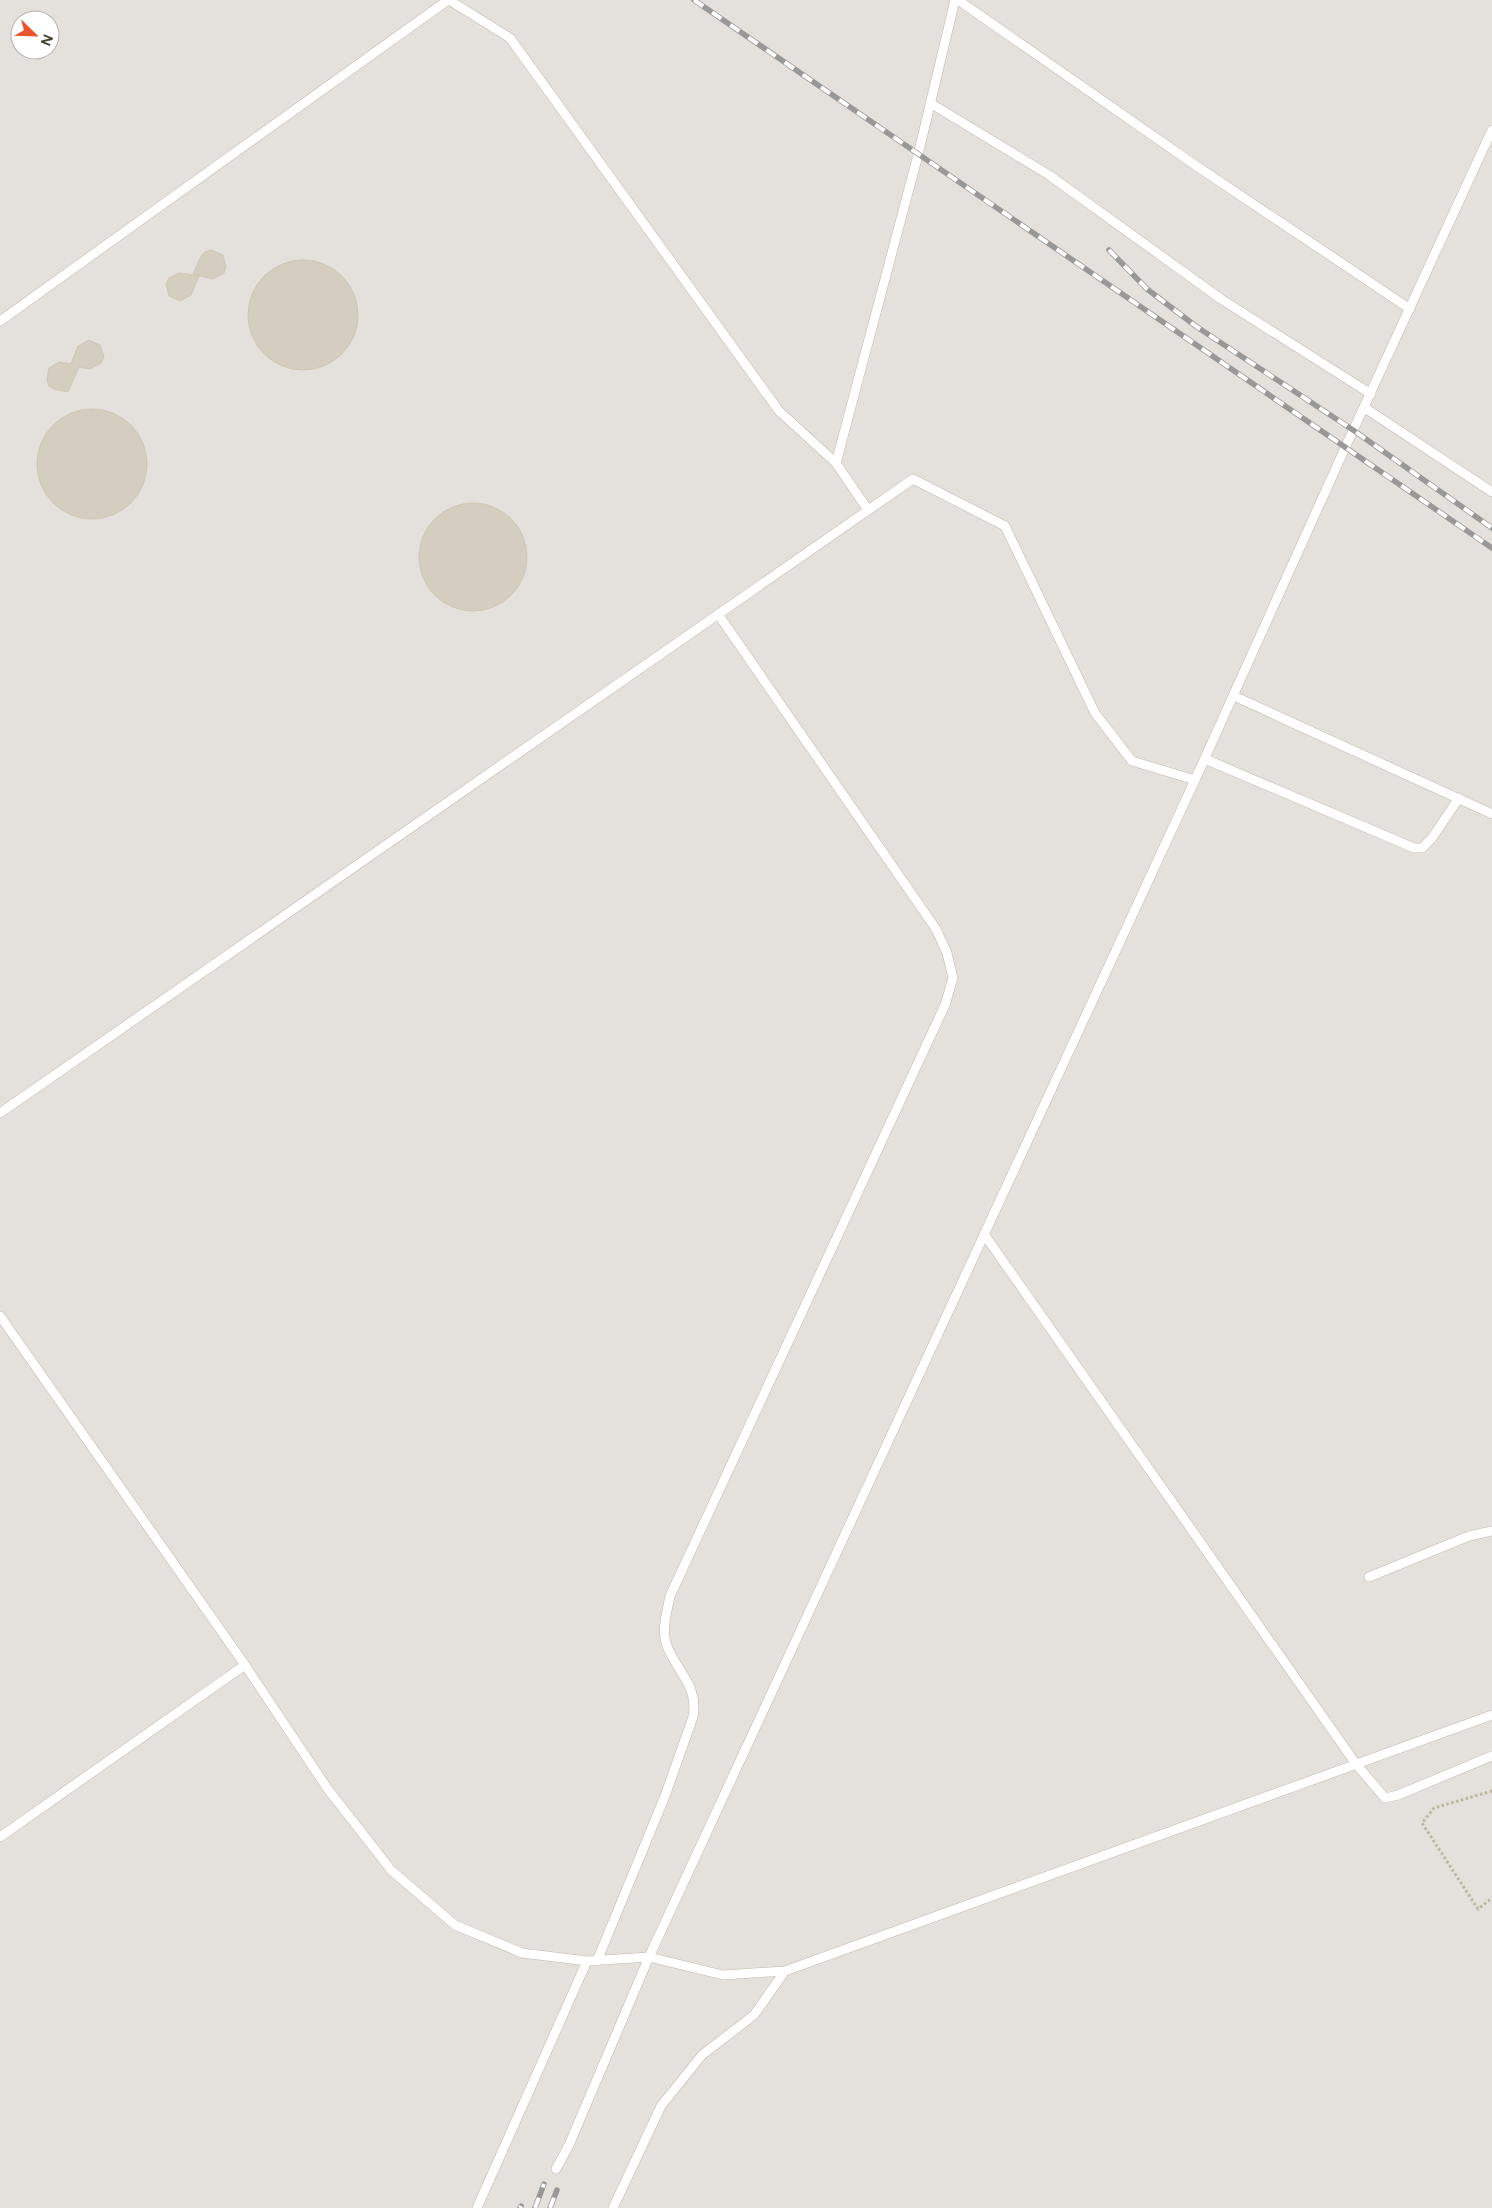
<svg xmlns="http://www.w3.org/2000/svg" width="1492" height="2208" font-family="Figtree,sans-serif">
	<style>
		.industrial { fill: #e4e0db; fill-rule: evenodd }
		.building { fill: #d5cec0; stroke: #cfc6b4 }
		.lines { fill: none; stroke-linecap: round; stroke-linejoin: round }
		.service-casing { stroke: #bfbaad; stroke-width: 10 }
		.path { stroke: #bfb69f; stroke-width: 3; stroke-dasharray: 2.5 2.5; stroke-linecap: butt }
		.service { stroke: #fff; stroke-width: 9 }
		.rail-casing { stroke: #989898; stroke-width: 5.5 }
		.rail { stroke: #fff; stroke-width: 4; stroke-dasharray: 11; stroke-linecap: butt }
	</style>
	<rect width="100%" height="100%" fill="#f4f1ea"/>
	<path class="industrial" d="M 0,0 L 1492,0 L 1492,2208 L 0,2208 ZM 20,20 L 50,20 L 50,50 L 20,50 Z"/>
	<path class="building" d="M 211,250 L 223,255 L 226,267 L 224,273 L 213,279 L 193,274 L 201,256 L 205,252 Z
		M248 315a55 55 0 1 1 110 0a55 55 0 1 1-110 0Z
		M 179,273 L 199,276 L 191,295 L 180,301 L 169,296 L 166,284 L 169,278 Z
		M 89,340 L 100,345 L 104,357 L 101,363 L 90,369 L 79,367 L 68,392 L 54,389 L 49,386 L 47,380 L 49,368 L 59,362 L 71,364 L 78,346 Z
		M37 464a55 55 0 1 1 110 0a55 55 0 1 1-110 0Z
		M419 557a54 54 0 1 1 108 0a54 54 0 1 1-108 0Z"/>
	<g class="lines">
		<g class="service-casing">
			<path id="service" d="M 449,0 L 510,38 L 779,411 L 836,463
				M 958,0 L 1195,165 L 1410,309
				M 930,103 L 1049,175 L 1221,299 L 1371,394
				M 0,321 L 448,0
				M 1365,408 L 1492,492
				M 868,510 L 836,463 L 918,155 L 955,0
				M 1234,696 L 1492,814
				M 1205,759 L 1414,848 L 1422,848 L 1432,838 L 1459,798
				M 0,1113 L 913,479 L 1005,526 L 1095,713 L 1132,761 L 1195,780
				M 984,1234 L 1356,1764 L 1385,1798 L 1398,1795 L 1492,1756
				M 0,1316 L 245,1665 L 0,1837
				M 1369,1577 L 1469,1536 L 1492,1531
				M 245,1665 L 327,1788 L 391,1870 L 455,1925 L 522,1953 L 587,1961
				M 597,1961 L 665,1796 L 693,1717 C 699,1686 677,1672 667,1646 C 661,1630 667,1612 670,1596 L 945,1005 L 953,978 L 947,953 L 936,929 L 718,614
				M 556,2169 L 569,2145 L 649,1957 L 1195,780 L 1345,448 L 1492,130
				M 477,2208 L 587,1961 L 649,1957 L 723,1975 L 785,1971 L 1492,1715
				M 613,2208 L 661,2106 L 702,2055 L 754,2015 L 785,1971"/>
		</g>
		<path class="path" d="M 1492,1791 L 1434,1808 L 1422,1823 L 1478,1909 L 1492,1898"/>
		<use href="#service" class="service"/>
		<g class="rail-casing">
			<path id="rail" d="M 694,0 L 1492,548
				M 1109,250 L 1147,289 L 1197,327 L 1353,430 L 1492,528
				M 520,2208 L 521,2206
				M 535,2208 L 544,2184
				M 550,2208 L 557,2190"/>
		</g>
		<use href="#rail" class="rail"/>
	</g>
	<g transform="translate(35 35) rotate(113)"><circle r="24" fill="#ffffff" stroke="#b5b3b0"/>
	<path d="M0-4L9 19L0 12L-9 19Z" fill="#ea532b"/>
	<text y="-8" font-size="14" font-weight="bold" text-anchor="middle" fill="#474239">N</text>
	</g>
</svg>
